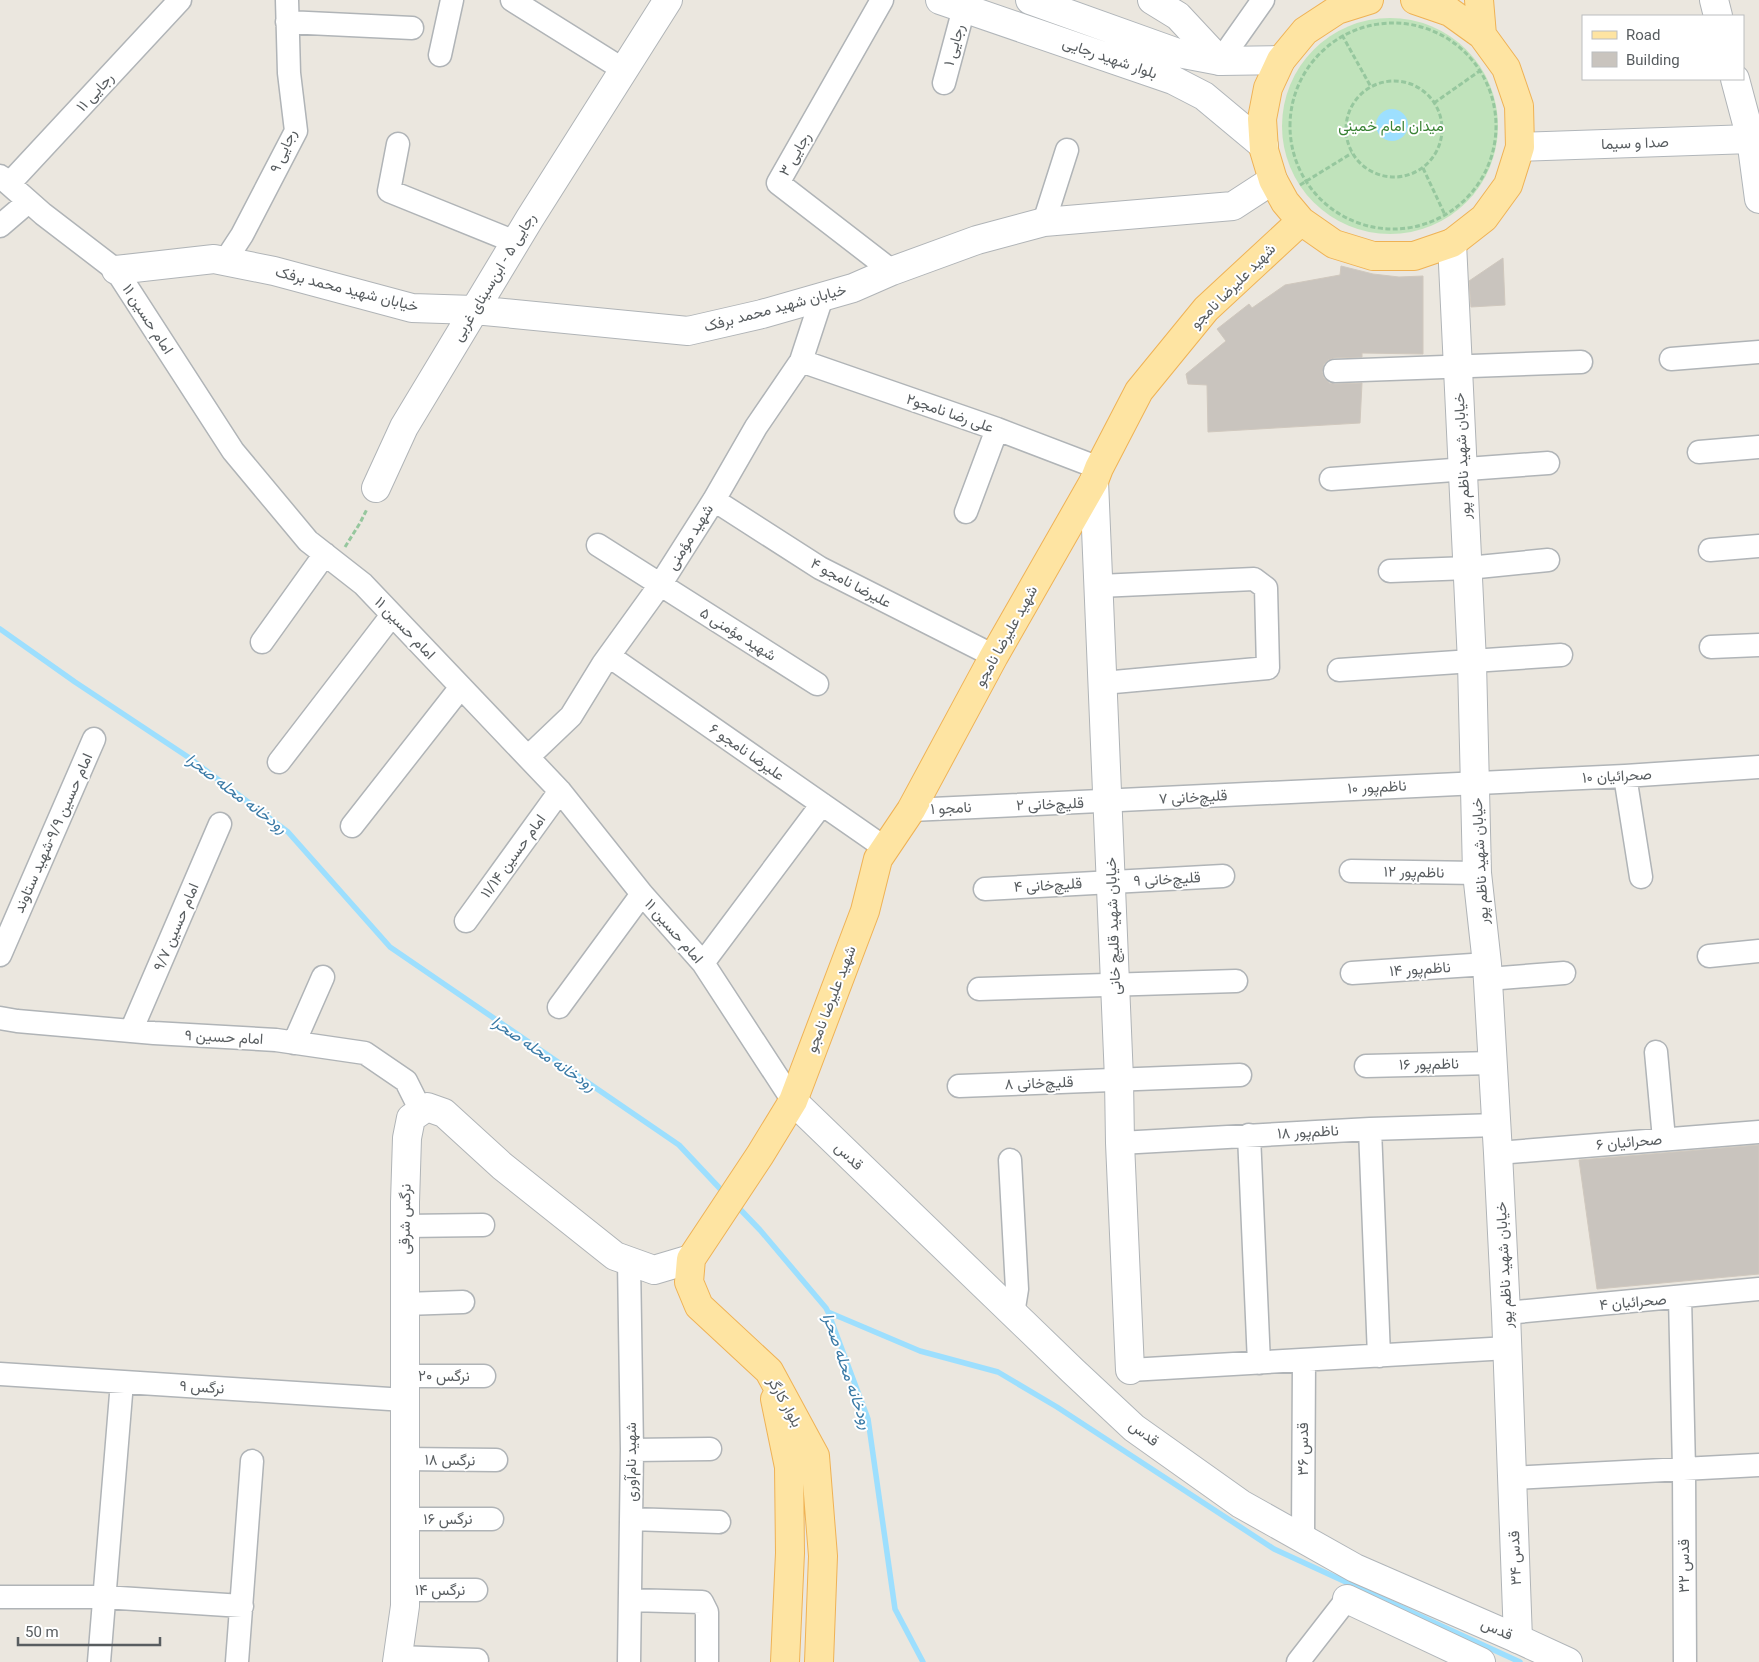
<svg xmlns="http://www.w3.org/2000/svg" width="1759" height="1662" font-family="Roboto,Vazirmatn,sans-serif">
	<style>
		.green { fill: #c0e3bb }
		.water { fill: #9ddffe }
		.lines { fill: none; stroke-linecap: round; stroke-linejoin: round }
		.stream { stroke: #9ddffe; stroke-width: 5.5 }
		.building { fill: #c9c4be; stroke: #d0c8be }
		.minor-casing { stroke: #b0b4b7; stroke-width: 25 }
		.tertiary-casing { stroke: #b0b4b7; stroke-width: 30 }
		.secondary-casing { stroke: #b1b6ba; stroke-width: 30 }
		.primary-casing { stroke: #efb255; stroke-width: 30 }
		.path { stroke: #96c79e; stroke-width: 3; stroke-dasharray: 5 2.5; stroke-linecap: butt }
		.minor { stroke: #fff; stroke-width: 22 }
		.tertiary { stroke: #fff; stroke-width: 28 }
		.secondary { stroke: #fff; stroke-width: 28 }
		.primary { stroke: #fee4a2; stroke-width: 28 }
		.labels { text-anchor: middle; stroke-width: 4; stroke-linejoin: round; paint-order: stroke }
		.street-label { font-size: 15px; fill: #585d60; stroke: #fff }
		.park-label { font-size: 15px; fill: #3a8335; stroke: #fff }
		.water-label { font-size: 16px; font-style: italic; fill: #3a7aa6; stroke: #fff }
	</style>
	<rect width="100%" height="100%" fill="#ebe7df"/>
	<path class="green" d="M1282 126a108 108 0 1 1 216 0a108 108 0 1 1-216 0Z"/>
	<path class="water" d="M1376 125a16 16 0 1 1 32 0a16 16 0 1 1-32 0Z"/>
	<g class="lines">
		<path class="stream" d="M 0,629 L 75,682 L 188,757 L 288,832 L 390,947 L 679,1145 L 726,1195
			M 736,1205 L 760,1230 L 826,1308 L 828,1312 L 868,1419 L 895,1609 L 923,1662
			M 828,1312 L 920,1351 L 998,1372 L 1057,1407 L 1274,1549 L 1520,1662"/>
	</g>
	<path class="building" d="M 1503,258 L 1505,305 L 1471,307 L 1469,281 Z
		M 1341,266 L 1373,274 L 1399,277 L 1423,276 L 1423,354 L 1362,353 L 1362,357 L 1334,358 L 1328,360 L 1324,364 L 1322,372 L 1324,378 L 1329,383 L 1335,384 L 1362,383 L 1360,423 L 1208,432 L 1207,385 L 1188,384 L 1186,374 L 1226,341 L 1217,329 L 1249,304 L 1252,308 L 1285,285 L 1340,275 Z
		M 1759,1145 L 1759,1274 L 1597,1289 L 1579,1160 Z"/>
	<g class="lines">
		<g class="minor-casing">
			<path id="minor" d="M 512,0 L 624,70
				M 882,0 L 778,183 L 892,271
				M 287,22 L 412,28
				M 440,55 L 452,0
				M 1220,61 L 1263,0
				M 944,83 L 964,8
				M 398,144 L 389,191 L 515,242
				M 0,176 L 43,214 L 116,270 L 233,451 L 308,541 L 363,584 L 560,791 L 642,894 L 703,963 L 793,1101
				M 9,184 L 180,0
				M 1044,222 L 1067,150
				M 0,226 L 28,202
				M 225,261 L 242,235 L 296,131 L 289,73 L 287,0
				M 1671,359 L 1759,352
				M 801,361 L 997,429 L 1099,468
				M 1335,371 L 1581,362
				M 1699,452 L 1759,447
				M 1331,479 L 1548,463
				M 714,500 L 820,568 L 994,656
				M 966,512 L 997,429
				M 598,545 L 817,684
				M 1710,550 L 1759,546
				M 1390,571 L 1468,568 L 1548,560
				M 1099,586 L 1254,579 L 1266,588 L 1268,668 L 1103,683
				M 262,642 L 325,554
				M 1711,647 L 1759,645
				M 609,656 L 885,848
				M 1339,670 L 1561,655
				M 528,757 L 571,716 L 603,664 L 660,585 L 714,500 L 756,427 L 801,361 L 822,297
				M 279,762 L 392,615
				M 1625,776 L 1641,877
				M 911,810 L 1625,776 L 1759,767
				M 352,826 L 461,687
				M 1351,871 L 1477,873
				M 985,889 L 1223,876
				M 466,921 L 560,791
				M 0,955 L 94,739
				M 1709,956 L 1759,951
				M 703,963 L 822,804
				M 1352,973 L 1487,964
				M 1488,979 L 1564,973
				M 979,989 L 1236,981
				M 559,1007 L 642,894
				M 0,1018 L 17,1021 L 154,1033 L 276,1040 L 365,1053 L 406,1081 L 421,1111
				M 131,1031 L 220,824
				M 294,1043 L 323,977
				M 1656,1052 L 1664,1139
				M 1366,1066 L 1493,1063
				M 959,1086 L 1240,1075
				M 1370,1129 L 1379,1356
				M 1249,1135 L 1259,1363
				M 1120,1143 L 1370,1129 L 1497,1125
				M 1498,1153 L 1759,1132
				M 1010,1160 L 1017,1289 L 1013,1314
				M 405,1226 L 483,1225
				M 629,1261 L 632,1450 L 629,1662
				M 1680,1297 L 1684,1469 L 1685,1662
				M 405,1304 L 463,1302
				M 1506,1313 L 1759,1289
				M 1130,1370 L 1508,1348
				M 0,1374 L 405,1400
				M 405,1376 L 484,1376
				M 632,1450 L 710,1449
				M 404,1459 L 496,1460
				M 1512,1478 L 1759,1465
				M 404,1519 L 492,1519
				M 631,1519 L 719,1522
				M 1303,1538 L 1304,1360
				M 405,1590 L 476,1590
				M 0,1597 L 104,1597 L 242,1606
				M 630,1600 L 702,1602 L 707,1612 L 707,1662
				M 398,1657 L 477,1660
				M 99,1662 L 122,1382
				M 237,1662 L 252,1461
				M 1298,1662 L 1347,1599"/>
		</g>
		<g class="tertiary-casing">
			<path id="tertiary" d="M 1152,0 L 1178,16 L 1220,61
				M 1714,0 L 1718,16
				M 1735,79 L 1751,139
				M 1452,243 L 1472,662 L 1477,873 L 1487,964 L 1498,1153 L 1506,1313 L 1518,1639
				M 116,270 L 214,259 L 274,271 L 412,308 L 474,310 L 688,331 L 762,314 L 853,288 L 892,271 L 977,240 L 1044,222 L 1233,206 L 1273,180
				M 1094,481 L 1119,1079 L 1120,1143 L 1130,1370
				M 376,488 L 404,427 L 530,218 L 668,0
				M 397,1662 L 405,1606 L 405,1202 L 407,1138 L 411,1118 L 427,1107 L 444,1113 L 502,1166 L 615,1256 L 654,1270 L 691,1259"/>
		</g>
		<g class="secondary-casing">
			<path id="secondary" d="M 940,0 L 1173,80 L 1204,96 L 1264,146
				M 1030,0 L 1178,53 L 1220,61 L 1281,60
				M 1751,139 L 1759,199
				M 1520,147 L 1751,139 L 1759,143
				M 793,1101 L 1073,1371 L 1134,1428 L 1241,1504 L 1355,1568 L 1518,1639 L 1568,1662
				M 1347,1599 L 1481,1662"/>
		</g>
		<g class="primary-casing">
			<path id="primary" d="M 1369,0 L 1337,10 L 1305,31 L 1281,60 L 1268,88 L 1262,119 L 1264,150 L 1273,180 L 1285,202 L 1301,221 L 1334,244 L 1373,256 L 1414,256 L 1452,243 L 1484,218 L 1508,185 L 1520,147 L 1519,106 L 1506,68 L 1482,35 L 1450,12 L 1415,0
				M 1479,0 L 1482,35
				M 775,1399 L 789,1467 L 790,1553 L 785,1662
				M 819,1662 L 823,1556 L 815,1456 L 769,1371 L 699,1306 L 689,1282 L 691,1259 L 760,1155 L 793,1101 L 865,911 L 878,859 L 911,810 L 994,656 L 1094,481 L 1099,468 L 1139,391 L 1206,309 L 1301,221"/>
		</g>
		<path class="path" d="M1290 126a103 103 0 1 1 206 0a103 103 0 1 1-206 0Z
			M 1342,35 L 1371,87
			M1346 129a48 48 0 1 1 96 0a48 48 0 1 1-96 0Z
			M 1434,103 L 1481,70
			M 1423,168 L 1445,215
			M 1300,185 L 1352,153
			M 345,547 L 360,523 L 367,509"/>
		<use href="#minor" class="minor"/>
		<use href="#tertiary" class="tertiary"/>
		<use href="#secondary" class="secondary"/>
		<use href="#primary" class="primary"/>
	</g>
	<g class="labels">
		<g class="street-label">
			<text transform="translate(954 45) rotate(-75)" y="5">رجایی ۱</text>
			<text transform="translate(1110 58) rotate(19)" y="5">بلوار شهید رجایی</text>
			<text transform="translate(95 92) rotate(-47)" y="5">رجایی ۱۱</text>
			<text transform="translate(1635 143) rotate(-2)" y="5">صدا و سیما</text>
			<text transform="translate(283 151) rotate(-67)" y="5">رجایی ۹</text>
			<text transform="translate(795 154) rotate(-60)" y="5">رجایی ۳</text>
			<text transform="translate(494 277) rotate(-59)" y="5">رجایی ۵ - ابن‌سینای غربی</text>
			<text transform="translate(1233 286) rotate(-45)" y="5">شهید علیرضا نامجو</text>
			<text transform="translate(347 289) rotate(14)" y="5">خیابان شهید محمد برفک</text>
			<text transform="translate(775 308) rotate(-15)" y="5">خیابان شهید محمد برفک</text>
			<text transform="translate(148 319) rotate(57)" y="5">امام حسین ۱۱</text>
			<text transform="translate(950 413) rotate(19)" y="5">علی رضا نامجو۲</text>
			<text transform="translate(1462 456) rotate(-93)" y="5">خیابان شهید ناظم پور</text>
			<text transform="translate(690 537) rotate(-58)" y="5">شهید مؤمنی</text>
			<text transform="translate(851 583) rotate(28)" y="5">علیرضا نامجو ۴</text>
			<text transform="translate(405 628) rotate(46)" y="5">امام حسین ۱۱</text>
			<text transform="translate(738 634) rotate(32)" y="5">شهید مؤمنی ۵</text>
			<text transform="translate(1006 636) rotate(-61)" y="5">شهید علیرضا نامجو</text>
			<text transform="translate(747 752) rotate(35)" y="5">علیرضا نامجو ۶</text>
			<text transform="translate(1617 776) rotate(-3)" y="5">صحرائیان ۱۰</text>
			<text transform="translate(1377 787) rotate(-3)" y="5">ناظم‌پور ۱۰</text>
			<text transform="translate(1193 797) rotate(-3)" y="5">قلیچ‌خانی ۷</text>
			<text transform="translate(1050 804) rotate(-2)" y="5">قلیچ‌خانی ۲</text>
			<text transform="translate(951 808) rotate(-3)" y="5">نامجو ۱</text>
			<text transform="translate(53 833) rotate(-66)" y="5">امام حسین ۹/۹-شهید ستاوند</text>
			<text transform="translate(513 856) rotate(-54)" y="5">امام حسین ۱۱/۱۴</text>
			<text transform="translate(1480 861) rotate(-93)" y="5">خیابان شهید ناظم پور</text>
			<text transform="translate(1414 872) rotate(1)" y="5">ناظم‌پور ۱۲</text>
			<text transform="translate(1167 879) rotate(-3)" y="5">قلیچ‌خانی ۹</text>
			<text transform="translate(1048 885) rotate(-3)" y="5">قلیچ‌خانی ۴</text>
			<text transform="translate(1113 926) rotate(-92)" y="5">خیابان شهید قلیچ خانی</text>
			<text transform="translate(176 927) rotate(-67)" y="5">امام حسین ۹/۷</text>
			<text transform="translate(674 931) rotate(49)" y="5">امام حسین ۱۱</text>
			<text transform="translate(1420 969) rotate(-4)" y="5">ناظم‌پور ۱۴</text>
			<text transform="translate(831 999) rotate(-69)" y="5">شهید علیرضا نامجو</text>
			<text transform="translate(224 1037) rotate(3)" y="5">امام حسین ۹</text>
			<text transform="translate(1429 1064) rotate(-1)" y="5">ناظم‌پور ۱۶</text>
			<text transform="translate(1039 1083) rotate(-2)" y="5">قلیچ‌خانی ۸</text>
			<text transform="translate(1308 1132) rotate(-3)" y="5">ناظم‌پور ۱۸</text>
			<text transform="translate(1629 1142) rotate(-5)" y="5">صحرائیان ۶</text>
			<text transform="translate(849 1156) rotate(44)" y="5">قدس</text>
			<text transform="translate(405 1219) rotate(-89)" y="5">نرگس شرقی</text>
			<text transform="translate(1504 1265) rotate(-93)" y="5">خیابان شهید ناظم پور</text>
			<text transform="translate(1633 1302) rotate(-5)" y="5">صحرائیان ۴</text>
			<text x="444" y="1381">نرگس ۲۰</text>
			<text transform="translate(202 1387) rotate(4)" y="5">نرگس ۹</text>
			<text transform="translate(785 1402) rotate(61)" y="5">بلوار کارگر</text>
			<text transform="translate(1144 1433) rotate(37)" y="5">قدس</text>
			<text transform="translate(1303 1449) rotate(-90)" y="5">قدس ۳۶</text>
			<text transform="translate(450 1460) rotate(1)" y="5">نرگس ۱۸</text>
			<text transform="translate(631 1462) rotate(-90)" y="5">شهید نام‌آوری</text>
			<text x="448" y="1524">نرگس ۱۶</text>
			<text transform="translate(1515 1558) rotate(-92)" y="5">قدس ۳۴</text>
			<text transform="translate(1684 1566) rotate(-90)" y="5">قدس ۳۲</text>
			<text x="440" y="1595">نرگس ۱۴</text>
			<text transform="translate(1497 1629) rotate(24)" y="5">قدس</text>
		</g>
		<g class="park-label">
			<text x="1391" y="131">میدان امام خمینی</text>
		</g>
		<g class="water-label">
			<text transform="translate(237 793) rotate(37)" y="6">رودخانه محله صحرا</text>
			<text transform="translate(544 1053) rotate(34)" y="6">رودخانه محله صحرا</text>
			<text transform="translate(848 1371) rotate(71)" y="6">رودخانه محله صحرا</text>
		</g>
	</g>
	<rect x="1582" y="15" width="162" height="65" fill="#ffffff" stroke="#bcbebf"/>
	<rect x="1592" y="31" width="25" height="8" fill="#fee4a2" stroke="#bcbebf"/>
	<text x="1626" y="40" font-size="15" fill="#585d60">Road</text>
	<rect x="1592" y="52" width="25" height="15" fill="#c9c4be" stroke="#bcbebf"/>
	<text x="1626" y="65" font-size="15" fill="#585d60">Building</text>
	<path d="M18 1637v8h142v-8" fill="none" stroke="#585d60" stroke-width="2.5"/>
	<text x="25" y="1637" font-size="15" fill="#585d60" stroke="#ffffff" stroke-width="4" paint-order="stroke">50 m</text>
</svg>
